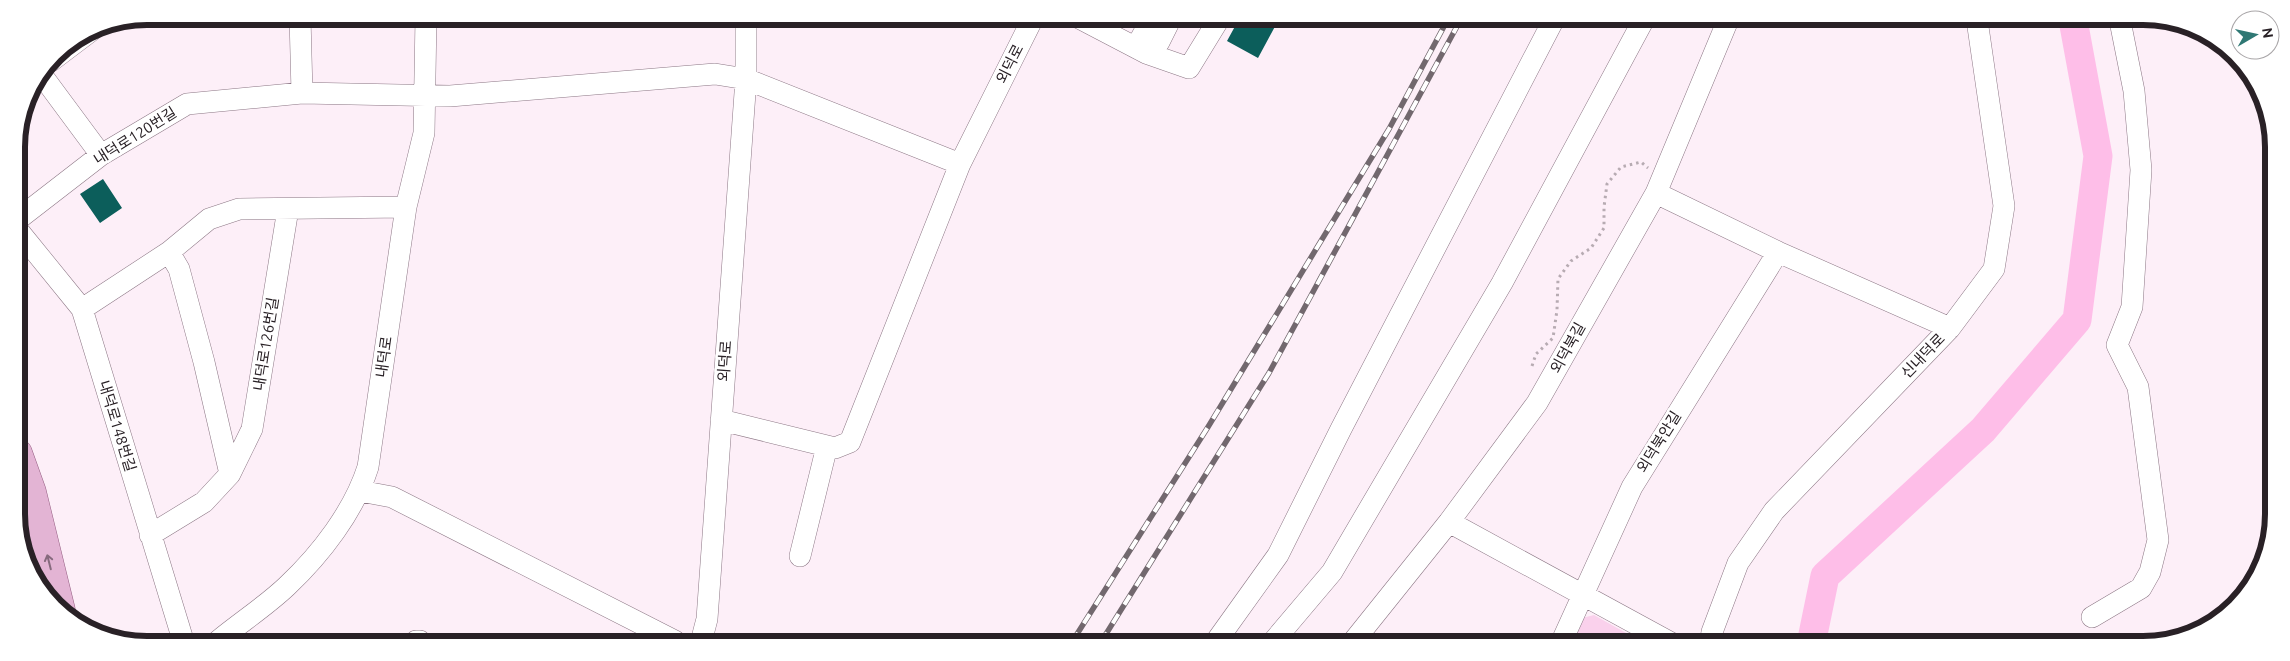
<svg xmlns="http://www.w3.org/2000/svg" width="2290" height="661" font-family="Ubuntu,'Noto Sans KR',sans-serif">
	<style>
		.green { fill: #fad1ec }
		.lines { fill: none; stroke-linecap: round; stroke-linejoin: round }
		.river { stroke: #febee8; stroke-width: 29 }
		.building { fill: #0c5e5b }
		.minor-casing { stroke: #8c7785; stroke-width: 22 }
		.major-casing { stroke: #966084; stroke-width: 29 }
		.path { stroke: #b7abb2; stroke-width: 3; stroke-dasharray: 2.5 4; stroke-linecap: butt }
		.minor { stroke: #fff; stroke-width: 21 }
		.major { stroke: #e3b4d4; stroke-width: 28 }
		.rail-casing { stroke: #72686e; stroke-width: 5.5 }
		.rail { stroke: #fff; stroke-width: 4; stroke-dasharray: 11; stroke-linecap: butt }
		.oneway { stroke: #866a7d }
		.labels { text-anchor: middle; stroke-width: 5; stroke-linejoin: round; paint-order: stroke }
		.street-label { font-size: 15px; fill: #292126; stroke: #fff }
		.rim { fill: none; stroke: #292126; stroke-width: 6 }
	</style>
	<rect width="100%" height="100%" fill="#fdeff8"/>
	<path class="green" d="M 1594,615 L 1644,643 L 1569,643 L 1582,618 Z"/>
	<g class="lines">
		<path class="river" d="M 1811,644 L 1825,576 L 1983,430 L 2077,320 L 2098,156 L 2073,20"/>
	</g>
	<path class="building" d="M 1239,19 L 1279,19 L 1258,58 L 1227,41 Z
		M 103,179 L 122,208 L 100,223 L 80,194 Z"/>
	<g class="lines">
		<g class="minor-casing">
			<path id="minor" d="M 300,17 L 302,93
				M 1079,18 L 1146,53 L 1159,42 L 1171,18
				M 1152,18 L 1141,38 L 1146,53 L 1189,68 L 1219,19
				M 51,61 L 92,30
				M 41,74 L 101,155
				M 1656,193 L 1778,252 L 1950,328
				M 17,220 L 101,155 L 187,104 L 302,93 L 450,96 L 715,74 L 746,79 L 960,164
				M 17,229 L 82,309 L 183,640
				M 169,252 L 179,269 L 204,362 L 230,474
				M 82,309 L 169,252 L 209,219 L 239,209 L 406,207
				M 721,420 L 835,448 L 850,442 L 960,164 L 1033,18
				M 360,491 L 392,497 L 675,641
				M 1449,522 L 1673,644
				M 150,535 L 204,502 L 230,474 L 252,429 L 288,209
				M 800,556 L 827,446
				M 2092,617 L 2141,588 L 2150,572 L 2158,540 L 2138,387 L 2117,345 L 2132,307 L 2141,170 L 2134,91 L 2120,21
				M 218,641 C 241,622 266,606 287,586 C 321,554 354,511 368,467 L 406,207 L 424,133 L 426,17
				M 416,641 L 420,641
				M 701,642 L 707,619 L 746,79 L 746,18
				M 1215,643 L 1278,555 L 1341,429 L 1554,19
				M 1272,643 L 1332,572 L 1502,283 L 1644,19
				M 1352,643 L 1449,522 L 1537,403 L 1656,193 L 1728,20
				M 1561,643 L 1632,487 L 1778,252
				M 1710,644 L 1712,632 L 1738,563 L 1774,511 L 1950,328 L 1994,269 L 2004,206 L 1977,20"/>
		</g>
		<g class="major-casing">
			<path id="major" d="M 18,453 L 32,492 L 61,610"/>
		</g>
		<path class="path" d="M 1532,366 L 1536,354 L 1553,338 L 1557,310 L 1558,279 L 1571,261 L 1591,248 L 1604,228 L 1604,207 L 1607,184 L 1621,167 L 1641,162 L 1648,168"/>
		<use href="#minor" class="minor"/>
		<use href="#major" class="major"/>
		<g class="rail-casing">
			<path id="rail" d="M 1072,642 L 1208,427 L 1389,129 L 1448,19
				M 1101,642 L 1269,373 L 1461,19"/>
		</g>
		<use href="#rail" class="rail"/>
	</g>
	<defs><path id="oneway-shaft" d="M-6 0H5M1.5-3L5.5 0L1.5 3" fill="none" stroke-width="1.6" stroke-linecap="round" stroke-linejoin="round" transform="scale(1.25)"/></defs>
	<use class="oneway" href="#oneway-shaft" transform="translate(49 562) rotate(-104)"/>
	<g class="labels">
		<g class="street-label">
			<text transform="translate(1010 64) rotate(-63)" y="5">외덕로</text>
			<text transform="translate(135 136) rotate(-32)" y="5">내덕로120번길</text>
			<text transform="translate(266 344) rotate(-81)" y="5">내덕로126번길</text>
			<text transform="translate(1568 348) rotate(-61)" y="5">외덕북길</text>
			<text transform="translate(1923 356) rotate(-46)" y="5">신내덕로</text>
			<text transform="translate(384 357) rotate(-82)" y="5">내덕로</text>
			<text transform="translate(725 361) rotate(-86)" y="5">외덕로</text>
			<text transform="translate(117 426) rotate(73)" y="5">내덕로148번길</text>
			<text transform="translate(1659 442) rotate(-58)" y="5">외덕북안길</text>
		</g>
	</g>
	<path d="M0 0H2290V661H0ZM147 25H2143A122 122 0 0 1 2265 147V514A122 122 0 0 1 2143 636H147A122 122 0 0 1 25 514V147A122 122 0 0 1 147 25Z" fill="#fff" fill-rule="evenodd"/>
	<path class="rim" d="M147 25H2143A122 122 0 0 1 2265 147V514A122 122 0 0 1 2143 636H147A122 122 0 0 1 25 514V147A122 122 0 0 1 147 25Z"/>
	<g transform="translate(2255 35) rotate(81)"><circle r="24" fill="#ffffff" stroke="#a9a6a8"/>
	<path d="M0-4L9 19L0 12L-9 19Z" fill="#2f7874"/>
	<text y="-8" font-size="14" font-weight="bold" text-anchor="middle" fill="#292126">N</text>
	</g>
</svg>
